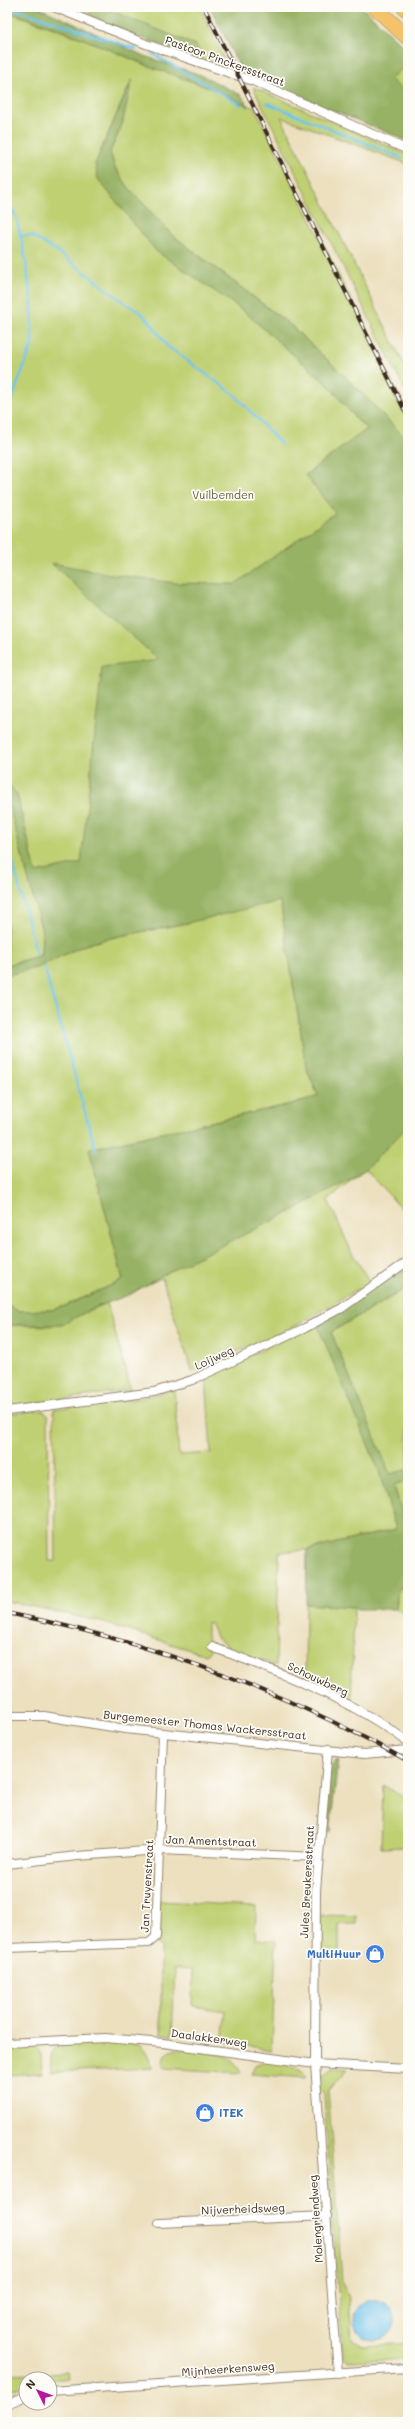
<svg xmlns="http://www.w3.org/2000/svg" width="415" height="2429" font-family="Mali,sans-serif">
	<style>
		.green { fill: #bfd073; stroke: #7d7d48 }
		.forest { fill: #97b265; stroke: #696e42 }
		.water { fill: #6dc2e9; stroke: #547684 }
		.lines { fill: none; stroke-linecap: round; stroke-linejoin: round }
		.stream { stroke: #6dc2e9; stroke-width: 2.5 }
		.street-casing { stroke: #94856e; stroke-width: 10 }
		.highway-casing { stroke: #94856e; stroke-width: 16 }
		.street { stroke: #fff; stroke-width: 8 }
		.highway { stroke: #f3c26a; stroke-width: 15 }
		.rail-casing { stroke: #3b2a1e; stroke-width: 4 }
		.rail { stroke: #fdfcf7; stroke-width: 2.5; stroke-dasharray: 8; stroke-linecap: butt }
		.labels { text-anchor: middle; stroke-width: 3.5; stroke-linejoin: round; paint-order: stroke }
		.street-label { font-size: 11px; fill: #3b2a1e; stroke: #fdfcf7 }
		.park-label { font-size: 11px; fill: #635c38; stroke: #fdfcf7 }
		.shop-label { font-size: 11px; font-weight: bold; fill: #366cbe; stroke: #fdfcf7; text-anchor: end }
	</style>
	<rect width="100%" height="100%" fill="#fdfcf7"/>
	<filter id="ink" filterUnits="userSpaceOnUse"><feTurbulence type="fractalNoise" baseFrequency=".025" numOctaves="2"/><feDisplacementMap in="SourceGraphic" scale="8" xChannelSelector="R" yChannelSelector="G"/><feConvolveMatrix kernelMatrix="1 2 1 2 8 2 1 2 1" color-interpolation-filters="sRGB"/></filter>
	<filter id="wash" filterUnits="userSpaceOnUse"><feTurbulence type="fractalNoise" baseFrequency=".012" numOctaves="4" result="noise"/><feDisplacementMap in="SourceGraphic" scale="16" xChannelSelector="R" yChannelSelector="G"/><feGaussianBlur stdDeviation="0.9" result="paint"/><feColorMatrix in="noise" values="0 0 0 0 0 0 0 0 0 0 0 0 0 0 0 0 0 1.4 0 .05"/><feComposite in="paint" operator="in"/></filter>
	<g filter="url(#wash)">
		<rect width="100%" height="100%" fill="#ece0bf"/>
		<path class="green" d="M 63,7 L 94,7 L 87,17 Z
			M 102,7 L 200,7 L 229,70 L 203,61 Z
			M 7,13 L 10,16 L 14,14 L 103,46 L 140,63 L 208,86 L 255,108 L 408,414 L 408,441 L 350,381 L 289,324 L 172,235 L 129,188 L 115,168 L 110,152 L 122,124 L 131,81 L 100,152 L 167,238 L 341,382 L 408,488 L 408,1216 L 365,1168 L 328,1200 L 352,1253 L 370,1282 L 297,1325 L 192,1372 L 162,1278 L 131,1292 L 325,1097 L 299,1015 L 306,1067 L 318,1096 L 305,1101 L 90,1149 L 123,1280 L 65,1306 L 51,1310 L 17,1311 L 7,1305 L 7,975 L 39,967 L 82,946 L 105,939 L 187,923 L 205,918 L 36,873 L 17,795 L 7,782 Z
			M 408,64 L 408,86 L 405,92 L 389,79 Z
			M 253,87 L 408,155 L 408,164 L 281,117 L 408,372 L 408,396 Z
			M 7,798 L 42,931 L 41,955 L 7,965 Z
			M 407,1288 L 408,1469 L 390,1475 L 331,1332 Z
			M 107,1303 L 131,1390 L 7,1407 L 7,1325 L 54,1326 Z
			M 317,1324 L 378,1468 L 396,1529 L 307,1550 L 279,1552 L 276,1666 L 229,1649 L 226,1644 L 217,1639 L 210,1623 L 207,1622 L 207,1637 L 210,1650 L 206,1655 L 98,1621 L 7,1601 L 7,1414 L 42,1410 L 48,1414 L 49,1561 L 56,1561 L 54,1409 L 142,1398 L 174,1389 L 179,1455 L 211,1453 L 206,1376 Z
			M 408,1481 L 408,1533 L 394,1486 Z
			M 408,1586 L 408,1616 L 396,1609 L 398,1589 Z
			M 306,1604 L 354,1607 L 351,1704 L 305,1681 Z
			M 383,1785 L 408,1800 L 408,1847 L 381,1848 Z
			M 158,1901 L 256,1906 L 255,1939 L 276,1941 L 272,2050 L 222,2041 L 226,2011 L 192,2006 L 193,1969 L 175,1968 L 172,2036 L 161,2034 L 161,1948 L 157,1944 Z
			M 321,1915 L 356,1916 L 356,1924 L 339,1924 L 339,1958 L 320,1956 Z
			M 107,2040 C 131,2042 148,2038 152,2068 L 52,2072 C 52,2068 50,2061 51,2057 C 54,2036 91,2041 107,2040 Z
			M 36,2047 L 41,2054 L 42,2073 L 7,2075 L 7,2049 Z
			M 175,2049 C 195,2052 234,2049 241,2073 L 163,2068 C 163,2058 165,2051 175,2049 Z
			M 266,2061 L 288,2064 L 288,2066 L 295,2067 L 306,2075 L 306,2078 L 251,2074 L 255,2065 Z
			M 333,2068 L 348,2069 L 328,2090 L 342,2283 L 349,2298 L 352,2340 L 363,2346 L 408,2343 L 408,2358 L 348,2361 L 344,2356 L 331,2212 L 328,2198 L 331,2192 L 324,2093 L 319,2087 L 321,2077 Z
			M 67,2372 L 68,2379 L 26,2379 L 26,2385 L 7,2389 L 7,2374 Z"/>
		<path class="forest" d="M 8,7 L 38,7 L 144,56 L 201,75 L 241,95 L 249,107 C 214,86 176,78 139,62 C 98,45 57,27 14,14 L 10,17 L 7,13 Z
			M 94,7 L 102,7 L 196,45 L 203,61 L 87,17 Z
			M 210,7 L 362,7 L 408,51 L 408,64 L 390,79 L 405,92 L 408,86 L 408,141 L 308,100 L 240,68 Z
			M 132,80 L 122,125 L 110,152 L 115,168 L 129,188 L 172,235 L 289,324 L 350,381 L 408,441 L 408,1126 L 366,1169 L 352,1178 L 290,1212 L 166,1273 L 131,1294 L 91,1309 L 62,1325 L 7,1325 L 9,1305 L 17,1311 L 51,1310 L 65,1306 L 123,1280 L 89,1149 L 305,1101 L 318,1096 L 306,1067 L 280,901 L 187,923 L 105,939 L 82,946 L 39,967 L 7,975 L 7,965 L 41,955 L 42,931 L 7,798 L 7,782 L 17,795 L 36,873 L 81,863 L 102,667 L 159,660 L 51,563 L 110,574 L 175,583 L 235,584 L 335,513 L 305,475 L 367,429 L 358,421 L 328,385 L 241,309 L 156,251 L 98,179 L 95,164 Z
			M 402,1267 L 408,1278 L 408,1291 L 406,1288 L 331,1332 L 390,1474 L 408,1469 L 408,1481 L 394,1486 L 408,1533 L 408,1586 L 398,1589 L 396,1609 L 359,1609 L 354,1607 L 306,1604 L 307,1550 L 396,1529 L 378,1468 L 317,1324 Z
			M 338,1759 L 330,1831 L 324,1833 L 330,1766 Z"/>
		<path class="water" d="M354 2320a20 20 0 1 1 40 0a20 20 0 1 1-40 0Z"/>
		<g class="lines">
			<path class="stream" d="M 7,16 L 16,9 L 136,49
				M 153,54 L 241,105
				M 267,103 L 402,158
				M 7,200 L 16,217 L 25,256 L 32,306 L 32,345 L 7,412
				M 20,236 L 32,236 L 58,252 L 125,303 L 140,312 L 151,323 L 167,346 L 235,395 L 281,444
				M 7,840 L 37,955
				M 44,967 L 96,1151"/>
		</g>
	</g>
	<g filter="url(#ink)">
		<g class="lines">
			<g class="street-casing">
				<path id="street" d="M 54,7 L 146,44 L 253,81 L 408,150
					M 7,1411 L 154,1392 L 192,1380 L 305,1328 L 342,1308 L 408,1261
					M 212,1647 C 280,1672 350,1699 408,1742
					M 7,1716 L 44,1716 L 125,1729 L 364,1754 L 408,1750
					M 328,1749 L 316,1891 L 315,2064 L 338,2373
					M 7,1864 L 77,1856 L 160,1850 L 318,1857
					M 7,1948 L 149,1943 L 156,1937 L 163,1733
					M 7,2043 L 105,2038 L 163,2043 L 315,2064 L 408,2069
					M 159,2223 L 327,2216
					M 50,2391 L 408,2368
					M 7,2404 L 26,2396"/>
			</g>
			<g class="highway-casing">
				<path id="highway" d="M 375,7 L 408,38
					M 404,7 L 408,10"/>
			</g>
			<use href="#street" class="street"/>
			<use href="#highway" class="highway"/>
			<g class="rail-casing">
				<path id="rail" d="M 204,7 L 408,417
					M 7,1613 C 149,1641 282,1690 408,1761"/>
			</g>
			<use href="#rail" class="rail"/>
		</g>
	</g>
	<defs>
		<g id="shop-disc" transform="scale(1)"><circle r="9.5" fill="#3f7fe0" stroke="#fdfcf7"/><path d="M-5-2.5h2.3a2.7 3.5 0 0 1 5.4 0H5L5.5 6h-11ZM-1.5-2.5h3a1.5 2.3 0 0 0-3 0Z" fill="#fff"/></g>
	</defs>
	<g fill-rule="evenodd">
		<use href="#shop-disc" x="375" y="1954"/>
		<use href="#shop-disc" x="205" y="2113"/>
	</g>
	<g class="labels">
		<g class="street-label">
			<text transform="translate(225 61) rotate(20)" y="4">Pastoor Pinckersstraat</text>
			<text transform="translate(214 1358) rotate(-25)" y="4">Loijweg</text>
			<text transform="translate(318 1679) rotate(25)" y="4">Schouwberg</text>
			<text transform="translate(205 1725) rotate(6)" y="4">Burgemeester Thomas Wackersstraat</text>
			<text transform="translate(211 1841) rotate(2)" y="4">Jan Amentstraat</text>
			<text transform="translate(307 1882) rotate(-87)" y="4">Jules Breukersstraat</text>
			<text transform="translate(147 1886) rotate(-87)" y="4">Jan Truyenstraat</text>
			<text transform="translate(209 2038) rotate(8)" y="4">Daalakkerweg</text>
			<text transform="translate(243 2209) rotate(-2)" y="4">Nijverheidsweg</text>
			<text transform="translate(316 2219) rotate(-94)" y="4">Molengriendweg</text>
			<text transform="translate(228 2369) rotate(-4)" y="4">Mijnheerkensweg</text>
		</g>
		<g class="park-label">
			<text x="223" y="499">Vuilbemden</text>
		</g>
		<g class="shop-label">
			<text x="361" y="1958">MultiHuur</text>
			<text x="219" y="2117" text-anchor="start">iTEK</text>
		</g>
	</g>
	<rect width="415" height="2429" fill="none" stroke="#fdfcf7" stroke-width="24"/>
	<g transform="translate(38 2391) rotate(312)"><circle r="19" fill="#fdfcf7" stroke="#afa8a0"/>
	<path d="M0-3L7 15L0 10L-7 15Z" fill="#b5179e"/>
	<text y="-6" font-size="11" font-weight="bold" text-anchor="middle" fill="#3b2a1e">N</text>
	</g>
</svg>
